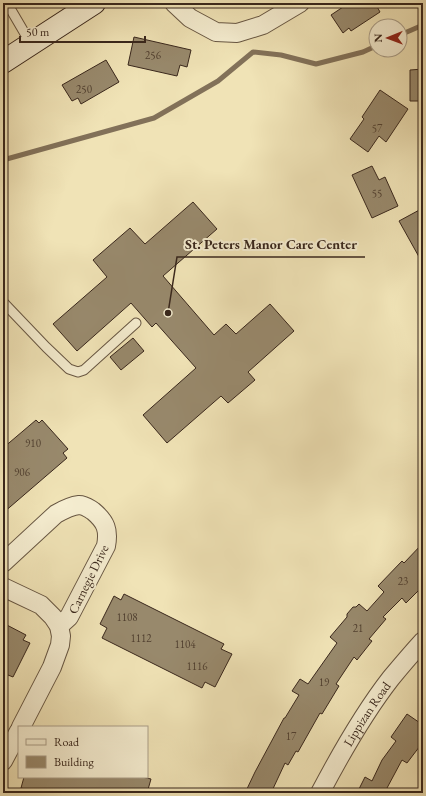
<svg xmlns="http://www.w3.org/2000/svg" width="426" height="796" font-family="'EB Garamond',serif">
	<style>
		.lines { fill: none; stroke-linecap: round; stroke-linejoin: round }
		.stream { stroke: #827159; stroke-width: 5 }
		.building { fill: #98896c; stroke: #39271c }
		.service-casing { stroke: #675642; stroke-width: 11 }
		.minor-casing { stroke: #675642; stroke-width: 20 }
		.secondary-casing { stroke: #39271c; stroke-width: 24 }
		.service { stroke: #f5edd0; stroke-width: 9 }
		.minor { stroke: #f5edd0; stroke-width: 18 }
		.secondary { stroke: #f5edd0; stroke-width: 22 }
		.labels { text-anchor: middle; stroke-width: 4; stroke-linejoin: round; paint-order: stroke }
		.number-label { font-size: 11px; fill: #514030 }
		.street-label { font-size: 13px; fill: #39271c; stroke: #f5edd0 }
		.leader { fill: none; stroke: #39271c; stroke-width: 1.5 }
		.callout-dot { fill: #39271c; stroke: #f5edd0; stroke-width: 1.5 }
		.callout-label { font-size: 14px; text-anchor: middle; font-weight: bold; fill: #39271c; stroke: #f5edd0; stroke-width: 4; stroke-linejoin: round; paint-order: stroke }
	</style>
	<rect width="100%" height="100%" fill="#f0e3b6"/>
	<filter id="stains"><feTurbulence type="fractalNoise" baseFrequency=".005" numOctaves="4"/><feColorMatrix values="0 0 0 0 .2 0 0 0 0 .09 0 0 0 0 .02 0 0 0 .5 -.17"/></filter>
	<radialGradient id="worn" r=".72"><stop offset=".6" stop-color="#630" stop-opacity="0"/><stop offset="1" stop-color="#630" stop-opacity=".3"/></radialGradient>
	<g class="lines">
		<path class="stream" d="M 400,35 L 423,25
			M 3,160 L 154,118 L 218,81 L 253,52 L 281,55 L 316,64 L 363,52 L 376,46"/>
	</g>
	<path class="building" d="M 349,3 L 375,3 L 380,12 L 351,31 L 349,28 L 343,33 L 331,15 Z
		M 134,37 L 191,50 L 187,67 L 180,65 L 177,76 L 128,65 Z
		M 106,60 L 119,82 L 81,104 L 78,98 L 72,101 L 62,85 Z
		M 423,69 L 423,101 L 410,101 L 410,70 Z
		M 380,90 L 408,109 L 386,142 L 379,136 L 368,152 L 350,139 L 364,119 L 362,117 Z
		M 372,166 L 379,180 L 385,177 L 398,206 L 372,218 L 352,175 Z
		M 193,202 L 217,229 L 163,276 L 214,335 L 226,324 L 236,334 L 270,304 L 294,331 L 248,372 L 255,380 L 228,403 L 221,396 L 167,443 L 143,415 L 196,368 L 156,323 L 152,327 L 131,303 L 77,351 L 53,324 L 107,277 L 93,260 L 130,228 L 145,244 Z
		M 423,208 L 423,264 L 399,221 Z
		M 133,338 L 144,351 L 121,370 L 110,357 Z
		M 36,420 L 39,423 L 42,420 L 68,449 L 63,453 L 67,458 L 3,513 L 3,448 Z
		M 423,543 L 423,586 L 406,603 L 402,598 L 383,617 L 386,619 L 369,639 L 372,641 L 357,660 L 354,657 L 336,684 L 339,686 L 322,714 L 320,713 L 298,752 L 296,751 L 288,765 L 285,763 L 271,793 L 245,793 L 255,772 L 284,718 L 285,718 L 299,695 L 292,691 L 300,679 L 308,684 L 337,643 L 330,637 L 347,617 L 347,614 L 353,607 L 356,607 L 359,604 L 367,611 L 384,592 L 378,586 L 402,561 L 404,563 Z
		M 124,594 L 224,644 L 221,649 L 232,654 L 215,687 L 205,682 L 202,688 L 102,638 L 107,628 L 100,624 L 114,596 L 121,600 Z
		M 3,623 L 26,635 L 23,640 L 30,643 L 13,677 L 3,673 Z
		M 407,714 L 423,725 L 423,742 L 407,763 L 402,760 L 387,788 L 397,793 L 357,793 L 365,777 L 372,781 L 382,760 L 396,741 L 391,737 Z
		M 24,777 L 142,777 L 151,779 L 147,793 L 31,793 L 31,790 L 21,788 Z"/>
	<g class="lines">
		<g class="service-casing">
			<path id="service" d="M 7,3 L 31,44
				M 3,302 L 46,347 L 69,369 L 78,372 L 84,370 L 136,323"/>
		</g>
		<g class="minor-casing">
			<g id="minor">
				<path d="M 174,3 L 190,18 L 216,32 L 237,33 L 263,25 L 300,3"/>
				<path d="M 3,563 L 56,514 C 63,510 70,506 79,505 C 85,505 88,508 93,511 C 106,522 109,530 106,546 L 69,617 L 59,626"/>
				<path d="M 3,587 L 41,605 L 53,617 L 59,626 L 61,636 L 60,645 L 52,667 L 21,727"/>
				<path d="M 3,761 L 19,731"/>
				<path id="s1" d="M 320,793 C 341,753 363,714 391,678 C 401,666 412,653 423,641"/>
			</g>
		</g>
		<g class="secondary-casing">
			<path id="secondary" d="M 3,62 L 94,3"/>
		</g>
		<use href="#service" class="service"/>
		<use href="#minor" class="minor"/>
		<use href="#secondary" class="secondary"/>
	</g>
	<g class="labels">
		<g class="number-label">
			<text x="153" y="59">256</text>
			<text x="84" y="93">250</text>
			<text x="377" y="132">57</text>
			<text x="377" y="197">55</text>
			<text x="33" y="447">910</text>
			<text x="22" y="476">906</text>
			<text x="403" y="585">23</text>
			<text x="127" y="621">1108</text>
			<text x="358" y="632">21</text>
			<text x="141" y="642">1112</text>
			<text x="185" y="648">1104</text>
			<text x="197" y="670">1116</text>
			<text x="324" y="686">19</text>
			<text x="291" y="740">17</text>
		</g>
		<g class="street-label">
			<text transform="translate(88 579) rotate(-64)" y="5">Carnegie Drive</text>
			<text dy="5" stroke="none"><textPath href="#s1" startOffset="92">Lippizan Road</textPath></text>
		</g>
	</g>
	<path class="leader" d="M168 313L177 257H365"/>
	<circle class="callout-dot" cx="168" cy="313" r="4"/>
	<g class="callout-label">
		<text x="271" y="249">St. Peters Manor Care Center</text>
	</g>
	<rect width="426" height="796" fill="none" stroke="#f0e3b6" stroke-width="16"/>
	<rect x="4" y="4" width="418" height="788" fill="none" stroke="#39271c" stroke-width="2"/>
	<rect x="8" y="8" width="410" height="780" fill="none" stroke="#39271c"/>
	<rect x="18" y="726" width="130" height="52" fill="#f5edd0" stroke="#aa9e88"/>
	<rect x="26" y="739" width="20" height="6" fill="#f5edd0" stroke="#aa9e88"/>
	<text x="54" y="746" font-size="12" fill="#39271c">Road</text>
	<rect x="26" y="756" width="20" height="12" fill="#98896c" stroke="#aa9e88"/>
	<text x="54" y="766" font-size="12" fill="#39271c">Building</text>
	<g transform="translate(388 38) rotate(269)"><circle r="19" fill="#f5edd0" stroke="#aa9e88"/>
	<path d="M0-3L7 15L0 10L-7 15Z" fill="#8f2418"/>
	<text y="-6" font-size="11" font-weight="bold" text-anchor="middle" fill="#39271c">N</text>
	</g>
	<path d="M20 36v6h125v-6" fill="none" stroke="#39271c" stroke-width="2"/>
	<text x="26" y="36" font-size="12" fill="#39271c" stroke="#f5edd0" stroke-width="3" paint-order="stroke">50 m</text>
	<rect width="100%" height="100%" filter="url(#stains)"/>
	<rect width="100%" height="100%" fill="url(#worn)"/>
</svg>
